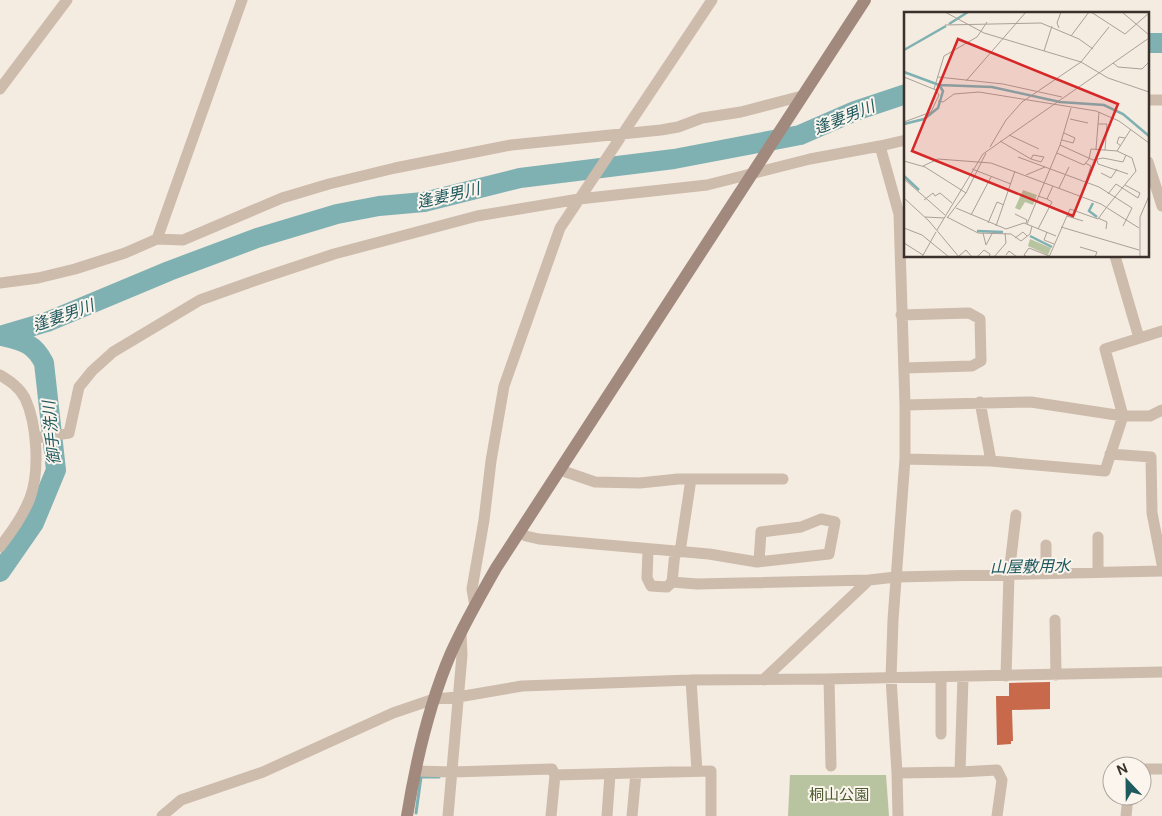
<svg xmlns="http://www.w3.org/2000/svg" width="1162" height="816" font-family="'DM Sans','Noto Sans JP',sans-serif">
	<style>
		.green { fill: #b8c4a0 }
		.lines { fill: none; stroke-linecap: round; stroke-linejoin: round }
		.stream { stroke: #7fb0b2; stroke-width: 3 }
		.river { stroke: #7fb0b2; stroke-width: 20 }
		.building { fill: #c8694b }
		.street { stroke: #cdbbac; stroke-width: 11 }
		.secondary { stroke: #a18a7d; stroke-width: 12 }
		.labels { text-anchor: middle; stroke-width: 4; stroke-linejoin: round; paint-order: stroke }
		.park-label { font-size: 15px; fill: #4a5a2e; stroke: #fbf5ee }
		.water-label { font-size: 16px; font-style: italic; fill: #1f5a5e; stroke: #fbf5ee }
		.inset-river { fill: none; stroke: #7fb0b2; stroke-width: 2.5 }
		.inset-road { fill: none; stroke: #aaa098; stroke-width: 1 }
		.view { fill: #d62828; fill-opacity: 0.15; stroke: #d62828; stroke-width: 2.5 }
		.inset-edge { fill: none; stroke: #3b302b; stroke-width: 2.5 }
	</style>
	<rect width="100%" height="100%" fill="#f4ebe1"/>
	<path class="green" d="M 790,775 L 886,775 L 889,816 L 788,816 Z"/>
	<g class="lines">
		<path class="stream" d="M 416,813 L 421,777 L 439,777"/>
		<path class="river" d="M 1148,43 L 1162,43
			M 0,336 L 47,322 L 169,271 L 257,238 L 337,214 L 379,206 L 424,202 L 520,178 L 674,159 L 800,135 L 855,111 L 906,94
			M 0,572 L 34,523 L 56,470 L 44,363 C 34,343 23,341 2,336"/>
	</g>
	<path class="building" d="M 1050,682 L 1050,709 L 1012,710 L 1013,741 L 1011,741 L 1011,744 L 997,745 L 996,696 L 1009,696 L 1009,683 Z"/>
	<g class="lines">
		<path class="street" d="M 0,89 L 67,0
			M 1148,100 L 1162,100
			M 880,146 L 899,214 L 905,405 L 905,459 L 893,620 L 891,678 L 897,773 L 898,816
			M 1148,162 L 1162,206
			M 157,239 L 242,0
			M 1115,256 L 1139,338
			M 0,283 L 38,278 L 75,269 L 125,253 L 157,239 L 183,240 L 282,198 L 329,184 L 395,168 L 511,145 L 661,130 L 678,127 L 702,118 L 741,112 L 802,96
			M 901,315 L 969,313 L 980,319 L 981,361 L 972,366 L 904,368
			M 0,375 C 10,381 19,387 25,398 C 37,424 40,471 30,498 C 23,516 12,531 0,547
			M 980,402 L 991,461
			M 905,405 L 1031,402 L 1123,416 L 1150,416 L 1162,410
			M 36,438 L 69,433 L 79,387 L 92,371 L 113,352 L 200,300 L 265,277 L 334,254 L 477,216 L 579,199 L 707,185 L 810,159 L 880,146 L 906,140
			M 1110,454 L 1151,457 L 1152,513 L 1162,564
			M 905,459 L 991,461 L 1105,471 L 1123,416 L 1105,349 L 1162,331
			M 560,470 L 595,482 L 640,483 L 678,479 L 783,479
			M 520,531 L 526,536 L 539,539 L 709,554 L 757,562 L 829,554 L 835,522 L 821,519 L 801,527 L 761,532 L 759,561
			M 648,550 L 647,578 L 651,586 L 667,587 L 672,582 L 675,552
			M 680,552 L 691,479
			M 1098,572 L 1098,537
			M 1046,574 L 1046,545
			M 672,582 L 697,584 L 869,580
			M 475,606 L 472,589 L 484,520 L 491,461 L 504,386 L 560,228 L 712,0
			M 1055,620 L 1056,675
			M 1006,676 L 1009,574 L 1016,515
			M 941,677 L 941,734
			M 829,679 L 831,766
			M 691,680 L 697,771
			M 763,680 L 869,580 L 896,577 L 1162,571
			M 1142,769 L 1162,769
			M 416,771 L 452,772 L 552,769 L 555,775 L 711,771 L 711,816
			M 960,772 L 997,770 L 1002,780 L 997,816
			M 897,773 L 960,772 L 963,677
			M 162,816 L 181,800 L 263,772 L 393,713 L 434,699 L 458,697 L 522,686 L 691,680 L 826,679 L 1162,672
			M 448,816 L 462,655 L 461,633
			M 551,816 L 555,775
			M 607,816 L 610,774
			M 632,816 L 636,773
			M 1126,816 L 1128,796"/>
		<path class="secondary" d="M 407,816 C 416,761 429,704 451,653 C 464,624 480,596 496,568 L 865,0"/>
	</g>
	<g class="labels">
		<g class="park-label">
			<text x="839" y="800">桐山公園</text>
		</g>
		<g class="water-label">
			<text transform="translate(844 117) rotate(-22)" y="6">逢妻男川</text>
			<text transform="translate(448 195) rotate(-13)" y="6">逢妻男川</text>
			<text transform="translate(63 315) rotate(-20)" y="6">逢妻男川</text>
			<text transform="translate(51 433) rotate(-95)" y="6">御手洗川</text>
			<text transform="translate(1030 566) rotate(-1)" y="6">山屋敷用水</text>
		</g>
	</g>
	<g transform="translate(904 12)">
		<rect width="245" height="245" fill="#f4ebe1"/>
		<path d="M 119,178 L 133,183 L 129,193 L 121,190 L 116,198 L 111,196 ZM 126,227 L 147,236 L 144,243 L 124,234 Z" fill="#b8c4a0"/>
		<path class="inset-river" d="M 45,12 L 64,0M 0,38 L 42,14M 0,60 L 35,73 L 88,75 L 156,90 L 200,93 L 219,102 L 245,124M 0,112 L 20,107 L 34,96 L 39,79 L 35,73M 0,164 L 15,178M 189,191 L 185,199 L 193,205M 73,219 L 99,220M 126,224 L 148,235"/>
		<path class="inset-road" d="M 41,0 L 80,21 L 177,50 L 204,66 L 245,80M 187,0 L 221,22 L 245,1M 218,0 L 245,23M 41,13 L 137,11 L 175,27 L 189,37M 155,16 L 153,11 L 157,0M 167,24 L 185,0M 140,39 L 148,14M 209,51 L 214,55 L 238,57 L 245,50M 0,65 L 32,78 L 35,83 L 27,100 L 0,110M 34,65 L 99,72 L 158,85M 62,69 L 122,0M 30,77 L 40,44 L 73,25 L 83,10M 34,89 L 39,90 L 50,82 L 75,80 L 192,99 L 215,109 L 245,131M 166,107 L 184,111M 194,112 L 203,112 L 201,138M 105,123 L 135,137M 158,128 L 169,131 L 171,126 L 160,121M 96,129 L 127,147 L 137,150 L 140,145 L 129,143 L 127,147M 156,133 L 189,148 L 199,146 L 219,150 L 222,143M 217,134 L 213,131 L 215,125 L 221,126M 86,135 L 102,108 L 118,90 L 177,50 L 205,15M 192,137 L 195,100M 213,139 L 227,117M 153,141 L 180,153 L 185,147 L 187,137 L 213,139 L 228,146 L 232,159 L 202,196M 114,145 L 141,155M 193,148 L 194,152 L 224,162M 0,149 L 21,155 L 62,181 L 82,141M 19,154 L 34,147 L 87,151 L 197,192 L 235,216M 68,157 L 107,172M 197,161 L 207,166 L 213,157M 122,163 L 141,155 L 195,175 L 228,196 L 219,214M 0,167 L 41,203M 155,176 L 165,155M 204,182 L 212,172 L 234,186 L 236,181 L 221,173M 134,184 L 143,187 L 149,174M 177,185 L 187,154 L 181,151M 0,186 L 25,209 L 55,245M 20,188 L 29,181 L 31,184 L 36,181 L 48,191M 52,196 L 102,217 L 120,211 L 152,224M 111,202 L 123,208 L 122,211M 67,203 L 87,165M 163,204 L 179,209M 21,205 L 40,206M 43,205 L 74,221 L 107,222 L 117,229 L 126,222 L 128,214M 43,206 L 62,181M 194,206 L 203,210 L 202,217M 84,211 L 93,190 L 100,193M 123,212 L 156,133 L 167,96M 92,214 L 111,159M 157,215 L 235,238M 0,216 L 18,223 L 45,245M 134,217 L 148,190 L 143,187M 33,218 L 79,142 L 245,26M 143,220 L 140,228 L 150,232M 79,221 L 82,233 L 89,220M 111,226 L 119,220 L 123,224M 0,231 L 19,243M 176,235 L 193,240 L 191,245M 102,243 L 105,239 L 113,245M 55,244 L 62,238 L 68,245M 18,245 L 32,220M 73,245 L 80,238 L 86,242 L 85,245M 90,245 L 102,231 L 101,221M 123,245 L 120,243 L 125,236 L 145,244M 145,245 L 166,197 L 194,207 L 202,196M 236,245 L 236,205 L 245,184"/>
		<path class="view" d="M 54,27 L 214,92 L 169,204 L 8,139 Z"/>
		<rect width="245" height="245" class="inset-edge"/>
	</g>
	<g transform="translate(1127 781) rotate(338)"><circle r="24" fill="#fbf5ee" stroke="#aea6a0"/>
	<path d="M0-4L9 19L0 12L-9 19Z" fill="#1f5a5e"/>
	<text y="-8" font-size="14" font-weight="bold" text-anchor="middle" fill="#3b302b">N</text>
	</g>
</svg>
